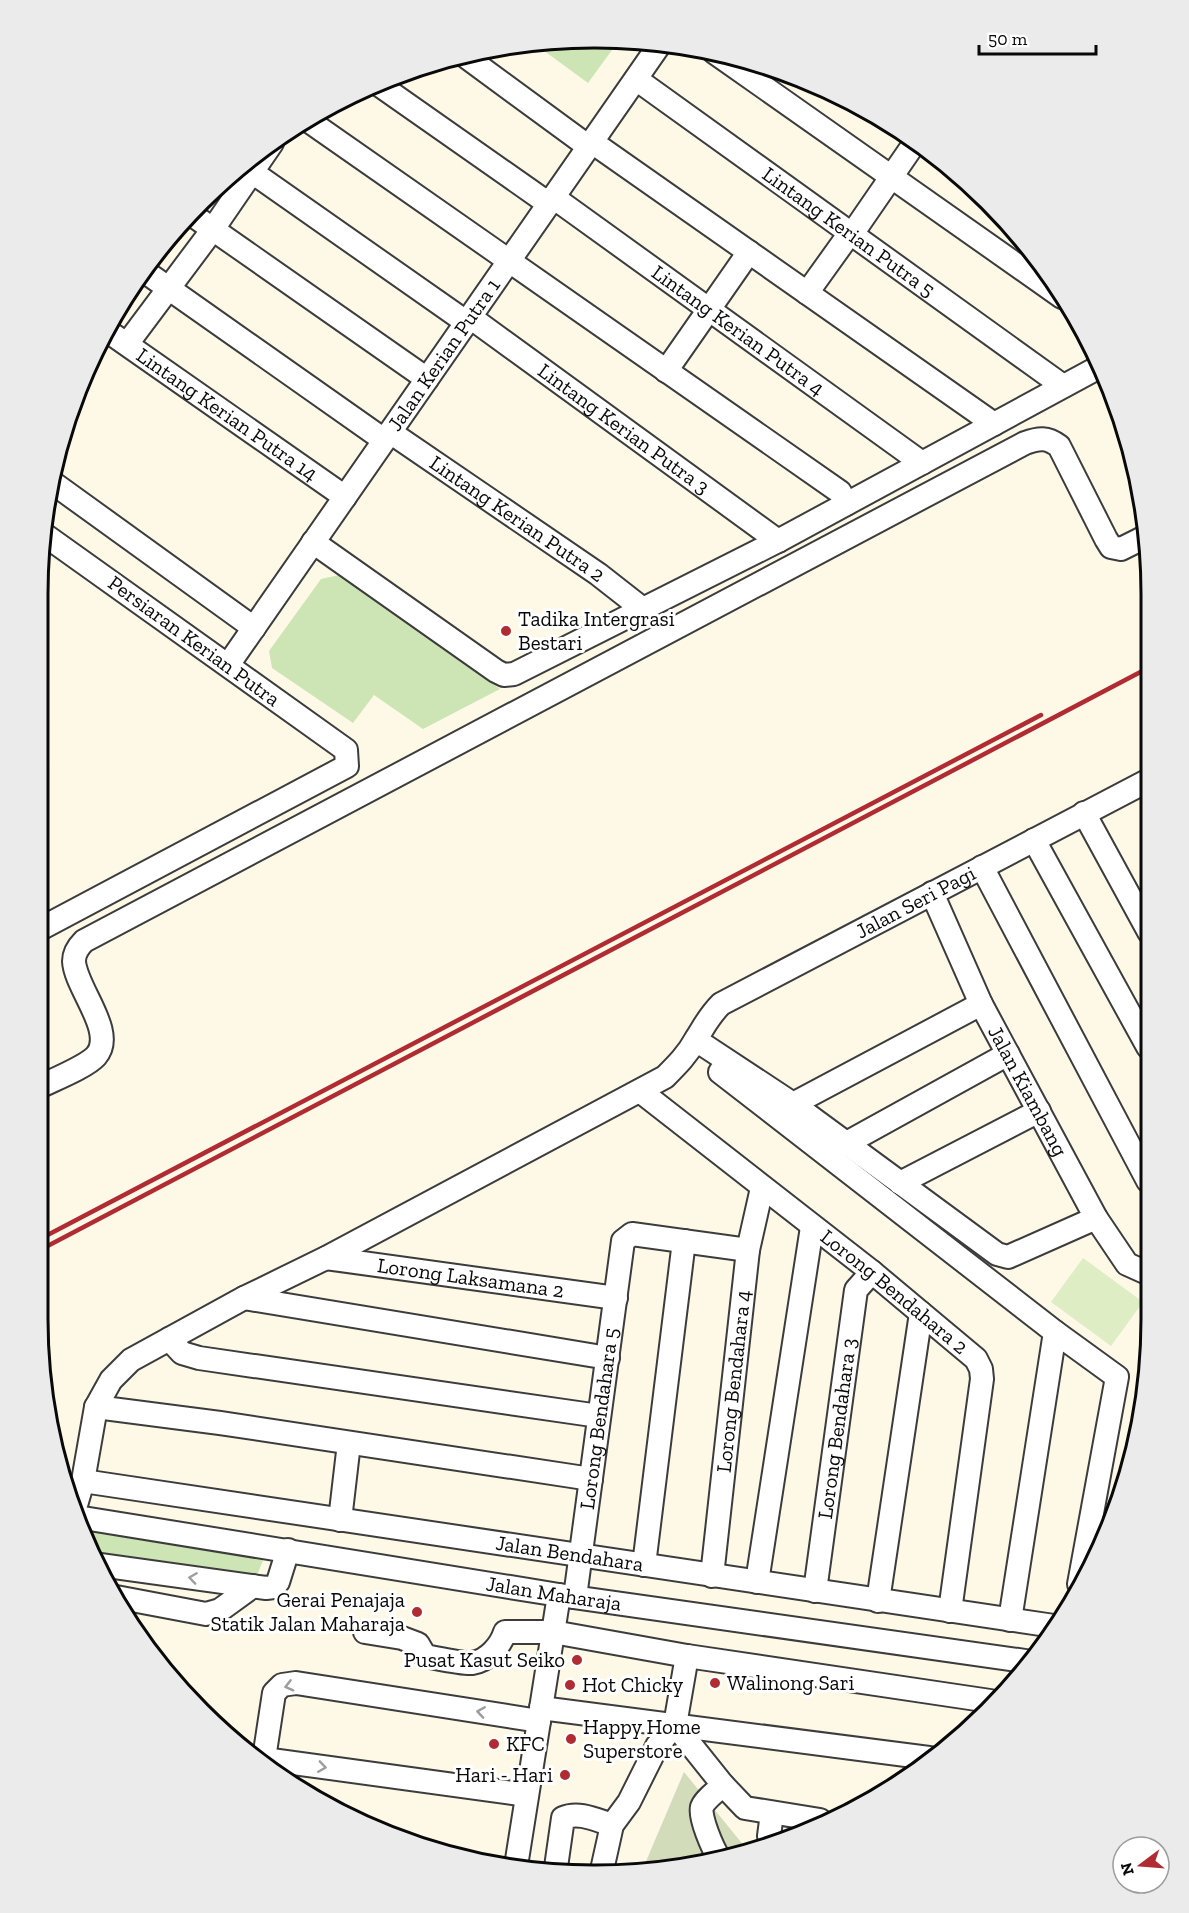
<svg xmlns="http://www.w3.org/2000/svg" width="1189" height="1913" font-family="'Zilla Slab',serif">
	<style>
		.green { fill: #cde5b4 }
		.cemetery { fill: #d2dcbb }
		.pitch { fill: #dfedc5 }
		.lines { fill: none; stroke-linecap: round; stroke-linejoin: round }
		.minor-casing { stroke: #3c3c3c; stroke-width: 26 }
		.minor { stroke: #fff; stroke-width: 22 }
		.rail { stroke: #b02b32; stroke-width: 4.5 }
		.oneway { stroke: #9d9d9d }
		.poi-dot { fill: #b02b32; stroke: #fff; stroke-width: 2 }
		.labels { text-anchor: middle; stroke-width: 6; stroke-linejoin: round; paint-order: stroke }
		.street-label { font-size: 21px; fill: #090909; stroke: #fff }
		.poi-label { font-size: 21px; fill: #090909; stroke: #fff; text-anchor: start }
		.rim { fill: none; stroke: #090909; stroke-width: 3 }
	</style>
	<rect width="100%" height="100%" fill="#fef9e7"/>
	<path class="green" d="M 620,39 L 588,83 L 532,42 Z
		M 339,575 L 500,689 L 423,729 L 374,695 L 353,723 L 272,668 L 269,651 L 321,579 Z
		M 83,1530 L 265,1555 L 258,1573 L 248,1578 L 95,1554 Z"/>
	<path class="cemetery" d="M 684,1772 L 749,1852 L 739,1856 L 644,1866 Z"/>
	<path class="pitch" d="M 1083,1258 L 1143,1302 L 1111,1346 L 1051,1302 Z"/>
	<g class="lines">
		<g class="minor-casing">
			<g id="minor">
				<path d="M 714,52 L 1062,297"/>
				<path d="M 465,56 L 589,147"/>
				<path id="s1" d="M 636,79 L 1063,386"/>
				<path d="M 378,84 L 549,204"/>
				<path d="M 306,119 L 840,492 L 846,504"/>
				<path d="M 592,142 L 994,424"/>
				<path d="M 242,165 L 466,322"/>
				<path id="s2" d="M 553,197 L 922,463"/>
				<path d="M 191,214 L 427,379"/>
				<path d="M 852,234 L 916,141"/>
				<path d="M 144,271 L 384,440"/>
				<path d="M 807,293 L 850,233"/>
				<path id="s3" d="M 470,317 L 778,541"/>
				<path id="s4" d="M 109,332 L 345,497"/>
				<path d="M 127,344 L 213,229 L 272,143"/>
				<path d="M 666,371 L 749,252"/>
				<path id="s5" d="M 390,432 L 598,574 L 644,610"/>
				<path d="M 53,483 L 254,628"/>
				<path d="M 313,542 L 496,671 L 504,675 L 514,674 L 778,541 L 1101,366"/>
				<path id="s6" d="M 228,665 L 660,44"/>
				<path d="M 1084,813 L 1149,932"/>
				<path d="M 1034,840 L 1148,1047"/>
				<path d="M 982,867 L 1148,1181"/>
				<path id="s7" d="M 932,893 L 981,1004 L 1096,1218 L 1127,1264 L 1147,1273"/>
				<path d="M 40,929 L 347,766 L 346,750 L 42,533"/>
				<path d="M 696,1040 L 793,1104 L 997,1254 L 1008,1257 L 1096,1218"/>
				<path d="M 720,1072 L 1055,1332"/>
				<path d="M 39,1087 C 53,1080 86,1067 96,1056 C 117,1032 75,988 74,961 C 74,953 78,947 84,941 L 1025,443 C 1039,438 1047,437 1059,446 L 1106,539 L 1111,547 L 1121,549 L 1147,536"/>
				<path id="s8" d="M 640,1091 L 872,1272 L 976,1359 L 981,1369 L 982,1379 L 950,1611"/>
				<path d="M 793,1104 L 981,1004"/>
				<path d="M 845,1144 L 1008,1054"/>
				<path d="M 900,1183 L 1039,1111"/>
				<path id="s9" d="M 326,1258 L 616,1298"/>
				<path d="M 244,1298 L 608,1358"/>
				<path d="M 169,1339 L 182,1353 L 199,1358 L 599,1416"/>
				<path d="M 96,1407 L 220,1423 L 591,1479"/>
				<path id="s10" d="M 83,1481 L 1054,1626"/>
				<path id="s11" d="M 74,1512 L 83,1481 L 96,1407 L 111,1380 L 131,1360 L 244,1298 L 326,1258 L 665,1077 C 677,1065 688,1054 696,1039 C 705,1025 709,1016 721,1004 L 1149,780"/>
				<path id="s12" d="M 77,1517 L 559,1595 L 1032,1662"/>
				<path d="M 340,1520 L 349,1443"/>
				<path d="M 100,1565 L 266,1588 L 274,1587 L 278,1582 L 288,1550"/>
				<path d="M 644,1565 L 684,1241"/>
				<path id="s13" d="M 712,1576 L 748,1250 L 762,1188"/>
				<path d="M 757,1582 L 812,1227"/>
				<path id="s14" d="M 815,1591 L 856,1290 L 872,1272"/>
				<path d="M 116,1597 L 206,1614 L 220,1610 L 253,1586"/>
				<path id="s15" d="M 575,1597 L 623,1241 L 632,1234 L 748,1250"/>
				<path d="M 878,1601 L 921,1313"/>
				<path d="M 1010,1620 L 1055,1332 L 1117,1377 L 1079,1584"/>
				<path d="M 365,1632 L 402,1638 L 418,1644 L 425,1656 C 437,1658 462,1664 472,1663 C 488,1661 501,1645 505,1632 L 553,1632 L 687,1656 L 990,1701"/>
				<path d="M 541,1708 L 929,1758"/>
				<path d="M 675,1725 L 723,1785 L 745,1808 L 820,1820"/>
				<path d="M 264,1759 L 527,1795"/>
				<path d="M 263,1765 L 274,1693 L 282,1685 L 296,1683 L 539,1721"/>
				<path d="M 771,1842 L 769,1836 L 772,1813"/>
				<path d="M 719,1858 C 713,1849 699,1817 702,1807 C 705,1799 717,1791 723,1785"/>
				<path d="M 516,1866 L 559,1595"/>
				<path d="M 602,1870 L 612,1825 L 629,1802 L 657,1746 L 675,1725 L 687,1656"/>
				<path d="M 555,1874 L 563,1818 C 579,1811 596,1820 612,1825"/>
			</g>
		</g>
		<use href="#minor" class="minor"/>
		<path class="rail" d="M 38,1240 L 1041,715
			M 38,1251 L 1150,667"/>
	</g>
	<defs><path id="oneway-chevron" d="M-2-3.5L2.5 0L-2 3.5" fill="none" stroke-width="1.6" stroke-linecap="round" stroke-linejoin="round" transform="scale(1.5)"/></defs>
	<g class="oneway">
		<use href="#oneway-chevron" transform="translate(193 1578) rotate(-172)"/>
		<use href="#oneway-chevron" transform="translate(289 1686) rotate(166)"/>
		<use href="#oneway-chevron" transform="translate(481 1712) rotate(-171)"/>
		<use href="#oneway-chevron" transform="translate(322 1767) rotate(8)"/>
	</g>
	<g class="poi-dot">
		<circle cx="506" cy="631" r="6"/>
		<circle cx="417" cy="1612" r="6"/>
		<circle cx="577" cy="1660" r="6"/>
		<circle cx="715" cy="1683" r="6"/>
		<circle cx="570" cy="1685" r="6"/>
		<circle cx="571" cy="1739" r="6"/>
		<circle cx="494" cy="1744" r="6"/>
		<circle cx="565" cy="1775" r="6"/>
	</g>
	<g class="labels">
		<g class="street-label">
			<text dy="7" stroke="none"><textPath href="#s1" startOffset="262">Lintang Kerian Putra 5</textPath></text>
			<text dy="7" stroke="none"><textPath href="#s2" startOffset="228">Lintang Kerian Putra 4</textPath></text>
			<text dy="7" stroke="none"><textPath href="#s6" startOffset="378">Jalan Kerian Putra 1</textPath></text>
			<text dy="7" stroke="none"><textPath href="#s4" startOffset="144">Lintang Kerian Putra 14</textPath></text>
			<text dy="7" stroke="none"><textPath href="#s3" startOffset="190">Lintang Kerian Putra 3</textPath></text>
			<text dy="7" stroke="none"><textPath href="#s5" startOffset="154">Lintang Kerian Putra 2</textPath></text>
			<text transform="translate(194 641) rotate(36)" y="7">Persiaran Kerian Putra</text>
			<text dy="7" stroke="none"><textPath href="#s11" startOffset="1083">Jalan Seri Pagi</textPath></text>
			<text dy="7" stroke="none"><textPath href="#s7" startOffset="220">Jalan Kiambang</textPath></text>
			<text dy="7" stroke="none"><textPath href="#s9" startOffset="146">Lorong Laksamana 2</textPath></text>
			<text dy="7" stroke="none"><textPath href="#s8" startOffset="324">Lorong Bendahara 2</textPath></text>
			<text dy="7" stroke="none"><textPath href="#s13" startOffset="196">Lorong Bendahara 4</textPath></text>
			<text dy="7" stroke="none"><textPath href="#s15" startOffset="180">Lorong Bendahara 5</textPath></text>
			<text dy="7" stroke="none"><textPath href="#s14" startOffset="164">Lorong Bendahara 3</textPath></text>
			<text dy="7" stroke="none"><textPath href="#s10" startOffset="492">Jalan Bendahara</textPath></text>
			<text dy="7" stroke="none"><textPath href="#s12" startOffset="483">Jalan Maharaja</textPath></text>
		</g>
		<g class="poi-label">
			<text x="518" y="626">Tadika Intergrasi<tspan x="518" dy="24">Bestari</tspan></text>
			<text x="405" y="1607" text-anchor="end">Gerai Penajaja<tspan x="405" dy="24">Statik Jalan Maharaja</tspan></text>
			<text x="565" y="1667" text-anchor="end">Pusat Kasut Seiko</text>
			<text x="727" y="1690">Walinong Sari</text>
			<text x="582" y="1692">Hot Chicky</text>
			<text x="583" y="1734">Happy Home<tspan x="583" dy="24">Superstore</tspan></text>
			<text x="506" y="1751">KFC</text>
			<text x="553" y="1782" text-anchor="end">Hari - Hari</text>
		</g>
	</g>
	<path d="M0 0H1189V1913H0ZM594 48H595A546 546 0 0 1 1141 594V1319A546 546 0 0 1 595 1865H594A546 546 0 0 1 48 1319V594A546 546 0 0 1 594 48Z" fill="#ebebeb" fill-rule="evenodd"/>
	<path class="rim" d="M594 48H595A546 546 0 0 1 1141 594V1319A546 546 0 0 1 595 1865H594A546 546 0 0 1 48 1319V594A546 546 0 0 1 594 48Z"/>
	<g transform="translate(1141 1865) rotate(254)"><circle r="28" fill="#ffffff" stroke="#9d9d9d" stroke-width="1.5"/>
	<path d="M0-4.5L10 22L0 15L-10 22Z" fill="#b02b32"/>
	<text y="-9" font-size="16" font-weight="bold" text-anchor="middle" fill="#090909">N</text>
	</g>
	<path d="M979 45v9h117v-9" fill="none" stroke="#090909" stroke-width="3"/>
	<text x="988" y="45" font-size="18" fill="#090909" stroke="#ffffff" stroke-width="4.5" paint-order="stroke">50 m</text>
</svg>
